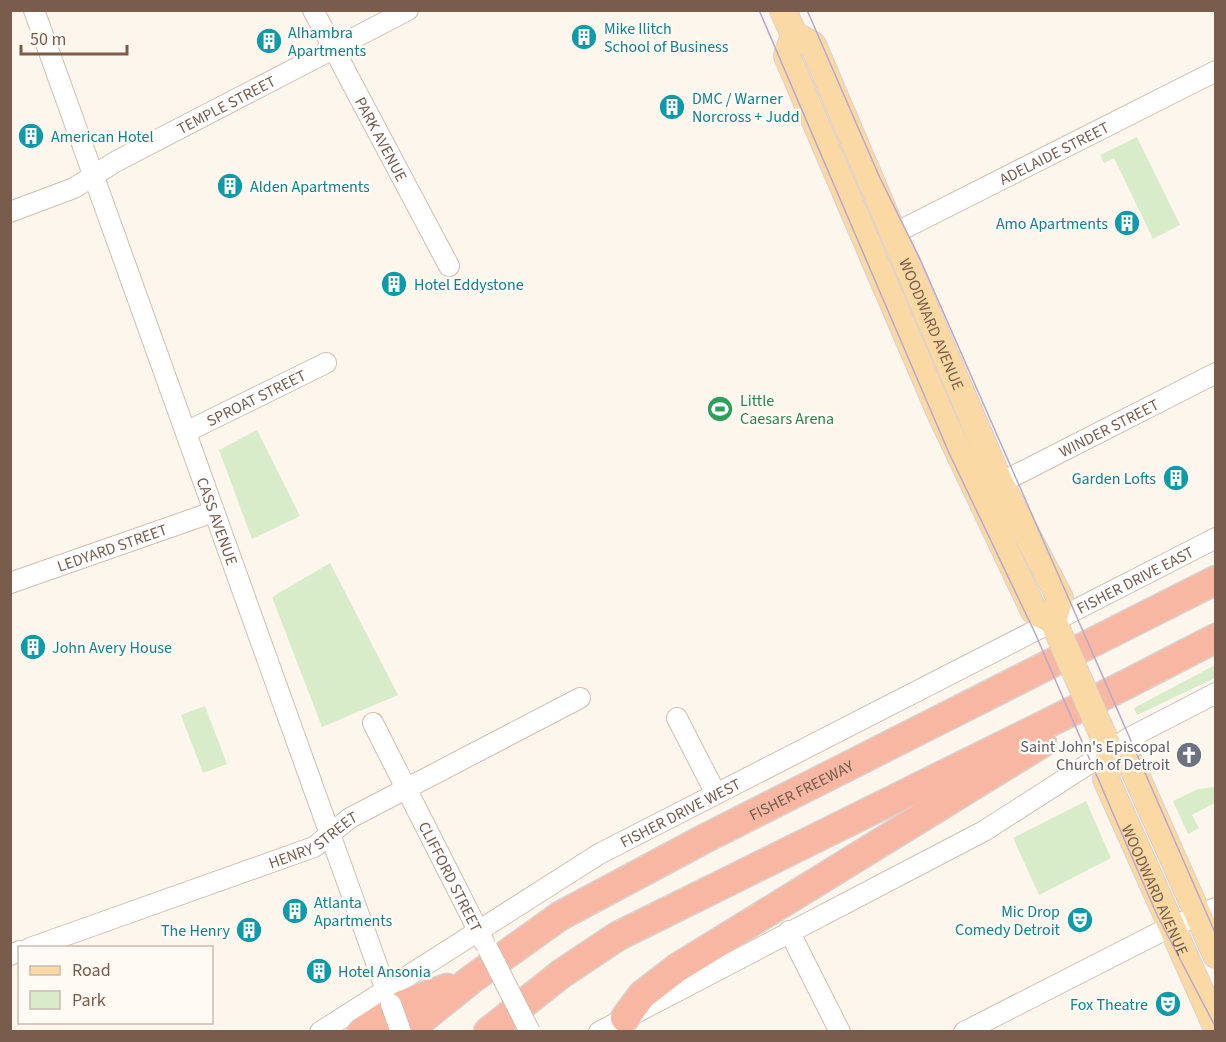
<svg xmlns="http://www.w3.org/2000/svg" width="1226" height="1042" font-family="'Source Sans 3',sans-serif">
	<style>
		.green { fill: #d8ecc9 }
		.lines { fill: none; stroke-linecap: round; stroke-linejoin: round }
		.minor-casing { stroke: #d1beb0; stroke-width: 22 }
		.major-casing { stroke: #dad1cd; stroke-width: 28 }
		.highway-casing { stroke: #dad1cd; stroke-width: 31 }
		.minor { stroke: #fff; stroke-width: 20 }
		.major { stroke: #fbd9a5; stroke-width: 26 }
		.highway { stroke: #f7b7a3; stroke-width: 28 }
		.tram { stroke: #b9a8c9; stroke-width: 1.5 }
		.minor-bridge-casing { stroke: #d1beb0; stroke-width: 22; stroke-linecap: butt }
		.major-bridge-casing { stroke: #dad1cd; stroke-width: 28; stroke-linecap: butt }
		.minor-bridge { stroke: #fff; stroke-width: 20 }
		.major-bridge { stroke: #fbd9a5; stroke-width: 26 }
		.labels { text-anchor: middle; stroke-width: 5; stroke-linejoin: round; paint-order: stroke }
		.culture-label { font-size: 16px; fill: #0d838f; stroke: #fffaf3; text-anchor: start }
		.street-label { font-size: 16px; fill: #7a5c4d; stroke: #fffaf3 }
		.leisure-label { font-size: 16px; fill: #27864d; stroke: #fffaf3; text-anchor: start }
		.worship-label { font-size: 16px; fill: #5b616d; stroke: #fffaf3; text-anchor: end }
	</style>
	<rect width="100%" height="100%" fill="#fdf6ec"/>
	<path class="green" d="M 1137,137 L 1180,225 L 1153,239 L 1114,158 L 1104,163 L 1100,155 Z
		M 257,430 L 300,516 L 252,539 L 219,450 Z
		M 330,563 L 398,695 L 322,727 L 272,597 Z
		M 1215,665 L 1215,678 L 1137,715 L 1134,708 Z
		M 205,706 L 227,764 L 203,773 L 181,715 Z
		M 1215,787 L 1215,803 L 1192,815 L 1199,828 L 1188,834 L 1173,801 L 1198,789 Z
		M 1086,801 L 1111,858 L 1039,895 L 1013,838 Z"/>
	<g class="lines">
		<g class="minor-casing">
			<g id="minor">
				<path id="s1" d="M 34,10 L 391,1004"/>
				<path id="s2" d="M 313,10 L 449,266"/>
				<path id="s3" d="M 10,212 L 74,188 L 115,162 L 408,10"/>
				<path id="s4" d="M 895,233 L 1216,71"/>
				<path id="s5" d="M 186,432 L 326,363"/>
				<path id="s6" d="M 1000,483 L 1216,373"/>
				<path id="s7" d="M 10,583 L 213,512"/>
				<path d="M 677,718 L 716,794"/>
				<path id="s8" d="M 373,723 L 484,942"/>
				<path d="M 789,931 L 840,1032"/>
				<path id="s9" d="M 30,948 L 314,847 L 350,818 L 580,698"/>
				<path d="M 10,955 L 20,951"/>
				<path id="s10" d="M 320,1032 L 599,854 L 1216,538"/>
				<path d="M 599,1032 L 984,831 L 1129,738 L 1216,693"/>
				<path d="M 964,1032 L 1164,930 L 1216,908"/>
			</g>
		</g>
		<g class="major-casing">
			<g id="major">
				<path id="s11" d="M 783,10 L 794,35 L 813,45 L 1000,483 L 1060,598 L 1053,621"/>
				<path d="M 794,35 L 787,56 L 941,415 L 1034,611 L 1053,621 L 1058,632"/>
				<path id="s12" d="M 1099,726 L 1110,751 L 1106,779 L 1216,1026"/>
				<path d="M 1110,751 L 1131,764 L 1216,955"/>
			</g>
		</g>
		<g class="highway-casing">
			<g id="highway">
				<path d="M 625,1018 L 642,995 L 677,968 L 1042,743"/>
				<path d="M 361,1032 L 404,1004 L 447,988"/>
				<path id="s13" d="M 406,1032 L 472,979 L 560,916 L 704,839 L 1216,580"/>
				<path d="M 488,1032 L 561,974 L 618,936 L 1127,684 L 1216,638"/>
			</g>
		</g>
		<use href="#minor" class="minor"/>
		<use href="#major" class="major"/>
		<use href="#highway" class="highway"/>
		<path class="tram" d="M 759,10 L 949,453 L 1035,633 L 1157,915 L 1216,1028
			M 807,10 L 880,178 L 920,259 L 1216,935"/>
		<g class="minor-bridge-casing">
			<path id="minor-bridge" d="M 488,949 L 530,1032
				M 391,1004 L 401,1032"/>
		</g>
		<g class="major-bridge-casing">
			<path id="major-bridge" d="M 1058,632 L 1099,726"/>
		</g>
		<use href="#minor-bridge" class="minor-bridge"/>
		<use href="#major-bridge" class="major-bridge"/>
	</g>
	<defs>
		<g id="building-disc" transform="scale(1.35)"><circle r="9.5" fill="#0f9aa8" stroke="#fffaf3"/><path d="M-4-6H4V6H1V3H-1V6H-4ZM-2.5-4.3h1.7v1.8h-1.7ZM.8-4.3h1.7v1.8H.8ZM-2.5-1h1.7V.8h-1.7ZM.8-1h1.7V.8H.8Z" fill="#fff"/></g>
		<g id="stadium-disc" transform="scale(1.35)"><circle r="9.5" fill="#2e9e5b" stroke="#fffaf3"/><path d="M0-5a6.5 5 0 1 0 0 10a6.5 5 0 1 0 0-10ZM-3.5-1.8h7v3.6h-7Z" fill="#fff"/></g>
		<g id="church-disc" transform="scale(1.35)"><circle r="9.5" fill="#6b7280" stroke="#fffaf3"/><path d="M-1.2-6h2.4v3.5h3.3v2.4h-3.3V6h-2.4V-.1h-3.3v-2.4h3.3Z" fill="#fff"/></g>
		<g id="theatre-disc" transform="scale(1.35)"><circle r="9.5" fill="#0f9aa8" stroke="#fffaf3"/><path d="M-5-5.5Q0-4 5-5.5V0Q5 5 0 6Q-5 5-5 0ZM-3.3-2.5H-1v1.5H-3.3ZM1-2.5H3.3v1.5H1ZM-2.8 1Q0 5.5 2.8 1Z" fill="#fff"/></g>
	</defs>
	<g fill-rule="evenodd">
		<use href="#building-disc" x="584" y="37"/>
		<use href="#building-disc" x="269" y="41"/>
		<use href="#building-disc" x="672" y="107"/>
		<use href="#building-disc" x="31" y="136"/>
		<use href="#building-disc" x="230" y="186"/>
		<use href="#building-disc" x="1127" y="223"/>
		<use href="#building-disc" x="394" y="284"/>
		<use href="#stadium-disc" x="720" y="409"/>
		<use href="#building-disc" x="1176" y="478"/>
		<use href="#building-disc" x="33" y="647"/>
		<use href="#church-disc" x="1189" y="755"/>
		<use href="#building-disc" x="295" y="911"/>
		<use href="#theatre-disc" x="1080" y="920"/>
		<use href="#building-disc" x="249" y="930"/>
		<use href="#building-disc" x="319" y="971"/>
		<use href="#theatre-disc" x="1168" y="1004"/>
	</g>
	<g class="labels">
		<g class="culture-label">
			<text x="604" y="34">Mike Ilitch<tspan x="604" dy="18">School of Business</tspan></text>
			<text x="288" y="38">Alhambra<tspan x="288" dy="18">Apartments</tspan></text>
			<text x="692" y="104">DMC / Warner<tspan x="692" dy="18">Norcross + Judd</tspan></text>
			<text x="51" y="142">American Hotel</text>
			<text x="250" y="192">Alden Apartments</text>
			<text x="1108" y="229" text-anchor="end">Amo Apartments</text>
			<text x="414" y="290">Hotel Eddystone</text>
			<text x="1156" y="484" text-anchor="end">Garden Lofts</text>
			<text x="52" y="653">John Avery House</text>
			<text x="314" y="908">Atlanta<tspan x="314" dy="18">Apartments</tspan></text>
			<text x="1060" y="917" text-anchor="end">Mic Drop<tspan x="1060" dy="18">Comedy Detroit</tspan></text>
			<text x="230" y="936" text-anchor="end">The Henry</text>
			<text x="338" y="977">Hotel Ansonia</text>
			<text x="1148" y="1010" text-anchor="end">Fox Theatre</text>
		</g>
		<g class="street-label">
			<text dy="6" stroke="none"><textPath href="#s3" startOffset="242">TEMPLE STREET</textPath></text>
			<text dy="6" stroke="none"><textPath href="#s2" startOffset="146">PARK AVENUE</textPath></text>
			<text dy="6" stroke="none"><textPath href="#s4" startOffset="178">ADELAIDE STREET</textPath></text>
			<text dy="6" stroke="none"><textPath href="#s11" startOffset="352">WOODWARD AVENUE</textPath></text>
			<text dy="6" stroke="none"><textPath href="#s5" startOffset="78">SPROAT STREET</textPath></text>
			<text dy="6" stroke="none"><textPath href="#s6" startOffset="122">WINDER STREET</textPath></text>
			<text dy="6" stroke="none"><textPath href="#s1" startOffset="543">CASS AVENUE</textPath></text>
			<text dy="6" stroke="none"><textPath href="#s7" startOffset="108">LEDYARD STREET</textPath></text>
			<text dy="6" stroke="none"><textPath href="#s10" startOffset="933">FISHER DRIVE EAST</textPath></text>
			<text dy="6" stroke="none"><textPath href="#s13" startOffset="465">FISHER FREEWAY</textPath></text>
			<text dy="6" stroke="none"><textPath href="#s10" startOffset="422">FISHER DRIVE WEST</textPath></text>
			<text dy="6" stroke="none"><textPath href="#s9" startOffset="304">HENRY STREET</textPath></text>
			<text dy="6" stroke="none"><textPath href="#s8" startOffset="172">CLIFFORD STREET</textPath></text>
			<text dy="6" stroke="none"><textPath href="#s12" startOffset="177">WOODWARD AVENUE</textPath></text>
		</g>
		<g class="leisure-label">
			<text x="740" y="406">Little<tspan x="740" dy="18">Caesars Arena</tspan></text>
		</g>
		<g class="worship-label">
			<text x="1170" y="752">Saint John's Episcopal<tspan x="1170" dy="18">Church of Detroit</tspan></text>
		</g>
	</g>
	<rect width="1226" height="1042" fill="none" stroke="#7a5c4d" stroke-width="24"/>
	<rect x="18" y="946" width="195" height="78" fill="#fffaf3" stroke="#cabbb1" stroke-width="1.5"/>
	<rect x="30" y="966" width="30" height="9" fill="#fbd9a5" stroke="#cabbb1" stroke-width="1.5"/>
	<text x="72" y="976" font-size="18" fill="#7a5c4d">Road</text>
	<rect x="30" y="991" width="30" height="18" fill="#d8ecc9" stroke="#cabbb1" stroke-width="1.5"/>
	<text x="72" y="1006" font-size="18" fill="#7a5c4d">Park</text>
	<path d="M21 45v9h106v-9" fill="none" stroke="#7a5c4d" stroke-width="3"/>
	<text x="30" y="45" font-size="18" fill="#7a5c4d" stroke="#fffaf3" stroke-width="4.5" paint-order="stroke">50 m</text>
</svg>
